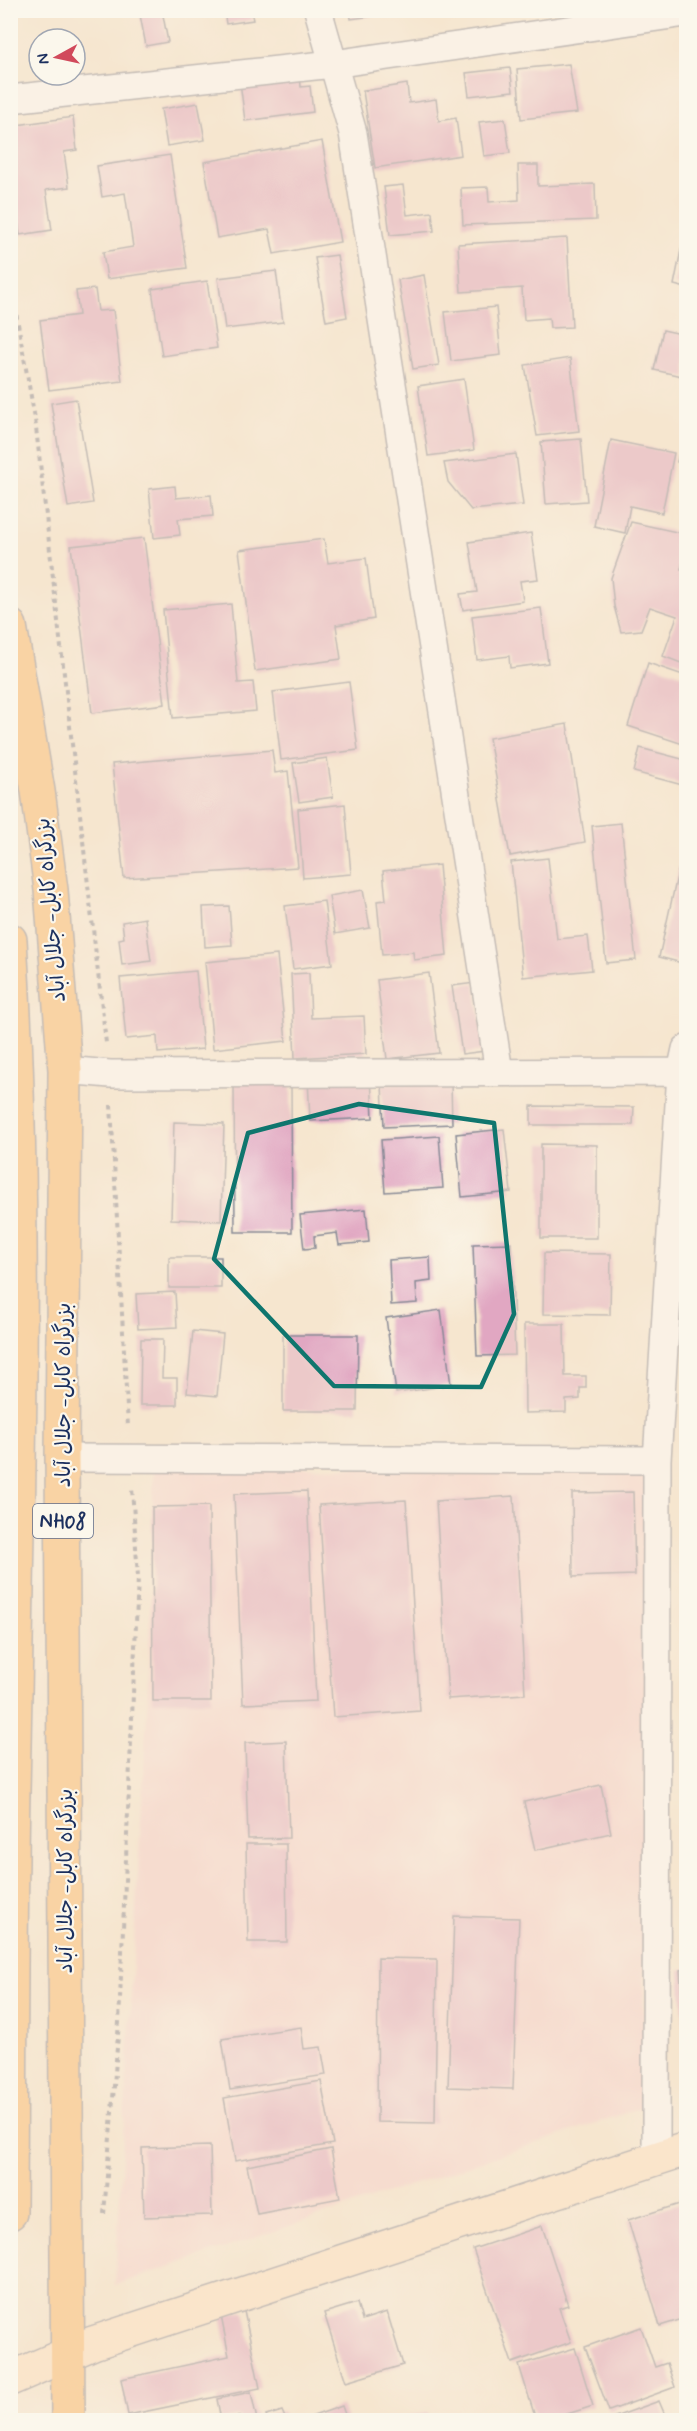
<svg xmlns="http://www.w3.org/2000/svg" width="697" height="2431" font-family="Mynerve,'Playpen Sans Arabic',sans-serif">
	<style>
		.built { fill: #f7d0ce }
		.building { fill: #e1a7c2 }
		.lines { fill: none; stroke-linecap: round; stroke-linejoin: round }
		.street-casing { stroke: #888a96; stroke-width: 30 }
		.secondary-casing { stroke: #888a96; stroke-width: 36 }
		.highway-casing { stroke: #888a96; stroke-width: 36 }
		.path { stroke: #888a96; stroke-width: 4; stroke-dasharray: 4.5 4.5; stroke-linecap: butt }
		.street { stroke: #fff; stroke-width: 27 }
		.secondary { stroke: #fee4c6; stroke-width: 33 }
		.highway { stroke: #fdbc70; stroke-width: 33 }
		.marked { fill: none; stroke: #0f766e; stroke-width: 4.5; stroke-linejoin: round }
		.labels { text-anchor: middle; stroke-width: 4.5; stroke-linejoin: round; paint-order: stroke }
		.shield { fill: #fbf7ec; stroke: #5e6b89; stroke-width: 1.5 }
		.shield-label { font-size: 20px; font-weight: bold; fill: #1b2f5e }
		.street-label { font-size: 21px; fill: #1b2f5e; stroke: #fbf7ec }
	</style>
	<rect width="100%" height="100%" fill="#fbf7ec"/>
	<filter id="ink" filterUnits="userSpaceOnUse"><feTurbulence type="fractalNoise" baseFrequency=".0167" numOctaves="2"/><feDisplacementMap in="SourceGraphic" scale="12" xChannelSelector="R" yChannelSelector="G"/><feConvolveMatrix kernelMatrix="1 2 1 2 8 2 1 2 1" color-interpolation-filters="sRGB"/></filter>
	<filter id="wash" filterUnits="userSpaceOnUse"><feTurbulence type="fractalNoise" baseFrequency=".008" numOctaves="4" result="noise"/><feDisplacementMap in="SourceGraphic" scale="24" xChannelSelector="R" yChannelSelector="G"/><feGaussianBlur stdDeviation="1.35" result="paint"/><feColorMatrix in="noise" values="0 0 0 0 0 0 0 0 0 0 0 0 0 0 0 0 0 1.4 0 .05"/><feComposite in="paint" operator="in"/></filter>
	<g filter="url(#wash)">
		<rect width="100%" height="100%" fill="#f6e6cf"/>
		<path class="built" d="M 154,1464 L 647,1474 L 643,2107 L 115,2285 L 147,1713 Z"/>
		<g id="blocks">
			<path class="building" d="M 139,10 L 162,10 L 168,42 L 146,46 Z
				M 224,10 L 251,10 L 253,20 L 226,24 Z
				M 350,10 L 402,10 L 402,12 L 351,19 Z
				M 569,64 L 577,113 L 521,119 L 517,69 Z
				M 510,68 L 513,91 L 469,96 L 466,73 Z
				M 300,74 L 301,87 L 310,86 L 313,112 L 245,121 L 240,82 Z
				M 407,84 L 409,103 L 436,99 L 439,121 L 456,118 L 461,155 L 375,168 L 363,91 Z
				M 198,103 L 205,140 L 167,146 L 161,109 Z
				M 73,117 L 77,150 L 64,152 L 69,187 L 46,190 L 52,230 L 20,235 L 10,168 L 10,126 Z
				M 505,119 L 510,153 L 484,156 L 479,122 Z
				M 322,141 L 340,242 L 274,254 L 269,229 L 217,238 L 204,162 Z
				M 170,155 L 187,268 L 107,279 L 103,252 L 133,247 L 125,193 L 102,197 L 97,166 Z
				M 518,165 L 538,165 L 538,186 L 595,184 L 596,220 L 463,225 L 461,188 L 488,187 L 489,202 L 519,200 Z
				M 403,185 L 407,215 L 432,212 L 434,231 L 390,235 L 384,187 Z
				M 685,230 L 686,230 L 686,288 L 674,285 Z
				M 567,238 L 572,327 L 550,328 L 549,318 L 524,320 L 522,288 L 461,292 L 458,244 Z
				M 337,255 L 347,317 L 326,321 L 315,258 Z
				M 276,271 L 283,322 L 225,329 L 218,278 Z
				M 424,275 L 439,365 L 413,369 L 398,280 Z
				M 207,281 L 217,348 L 162,356 L 152,289 Z
				M 95,289 L 98,311 L 113,310 L 122,381 L 49,390 L 40,320 L 79,315 L 76,291 Z
				M 496,307 L 501,355 L 451,361 L 445,312 Z
				M 663,330 L 686,335 L 686,377 L 654,370 Z
				M 570,358 L 579,431 L 537,436 L 525,365 Z
				M 464,379 L 474,450 L 428,456 L 418,386 Z
				M 76,399 L 93,503 L 68,507 L 51,403 Z
				M 686,424 L 686,464 L 677,462 Z
				M 581,439 L 587,501 L 546,504 L 541,442 Z
				M 611,440 L 674,453 L 662,513 L 630,506 L 625,533 L 594,526 Z
				M 516,454 L 523,505 L 471,510 L 448,482 L 444,463 Z
				M 175,486 L 176,498 L 211,495 L 213,516 L 178,519 L 180,535 L 154,538 L 149,489 Z
				M 631,522 L 686,534 L 686,552 L 681,569 L 686,571 L 686,665 L 663,656 L 677,616 L 650,607 L 641,630 L 621,632 L 614,606 L 611,578 Z
				M 531,533 L 538,579 L 520,581 L 523,601 L 463,610 L 460,594 L 477,592 L 469,542 Z
				M 144,538 L 165,704 L 92,713 L 71,546 Z
				M 324,539 L 328,563 L 366,558 L 374,619 L 336,625 L 341,659 L 255,671 L 239,550 Z
				M 231,604 L 238,683 L 253,682 L 256,711 L 173,718 L 163,610 Z
				M 541,608 L 548,663 L 510,668 L 509,656 L 477,660 L 472,616 Z
				M 648,663 L 686,676 L 686,745 L 628,726 Z
				M 349,682 L 358,750 L 281,760 L 273,692 Z
				M 567,724 L 585,842 L 510,856 L 489,738 Z
				M 640,748 L 686,760 L 686,786 L 634,772 Z
				M 272,750 L 275,773 L 288,771 L 298,867 L 124,878 L 112,764 Z
				M 327,758 L 333,797 L 299,802 L 293,763 Z
				M 345,804 L 351,874 L 303,878 L 298,809 Z
				M 621,823 L 636,960 L 606,963 L 592,826 Z
				M 682,854 L 686,855 L 686,964 L 659,957 Z
				M 548,858 L 557,939 L 588,936 L 592,970 L 523,977 L 511,862 Z
				M 439,865 L 447,956 L 414,960 L 413,952 L 382,955 L 377,901 L 386,900 L 383,871 Z
				M 363,890 L 370,928 L 335,934 L 329,896 Z
				M 324,901 L 332,964 L 293,969 L 285,906 Z
				M 229,906 L 232,945 L 205,947 L 203,907 Z
				M 145,918 L 151,961 L 122,965 L 119,939 L 124,938 L 122,922 Z
				M 277,955 L 286,1041 L 213,1049 L 205,962 Z
				M 196,971 L 203,1049 L 158,1053 L 157,1036 L 126,1039 L 120,978 Z
				M 309,973 L 311,1018 L 364,1016 L 366,1054 L 295,1058 L 291,974 Z
				M 429,973 L 439,1053 L 387,1059 L 377,980 Z
				M 475,983 L 485,1051 L 462,1054 L 452,986 Z
				M 371,1076 L 373,1118 L 310,1121 L 308,1078 Z
				M 234,1082 L 291,1082 L 292,1232 L 235,1232 Z
				M 451,1082 L 452,1124 L 384,1127 L 382,1084 Z
				M 531,1106 L 634,1107 L 633,1125 L 531,1125 Z
				M 174,1122 L 224,1124 L 221,1221 L 171,1219 Z
				M 504,1129 L 511,1192 L 462,1197 L 456,1134 Z
				M 439,1136 L 443,1188 L 385,1192 L 381,1140 Z
				M 541,1144 L 597,1145 L 597,1238 L 541,1238 Z
				M 366,1209 L 369,1242 L 339,1245 L 337,1233 L 314,1236 L 315,1248 L 304,1249 L 300,1215 Z
				M 511,1243 L 515,1355 L 477,1356 L 473,1244 Z
				M 544,1253 L 611,1254 L 610,1315 L 543,1314 Z
				M 169,1257 L 221,1257 L 221,1288 L 169,1288 Z
				M 430,1257 L 431,1281 L 416,1283 L 417,1303 L 391,1305 L 389,1260 Z
				M 175,1292 L 177,1327 L 138,1329 L 136,1294 Z
				M 441,1310 L 451,1385 L 396,1393 L 386,1318 Z
				M 524,1324 L 564,1324 L 565,1376 L 586,1376 L 586,1388 L 580,1388 L 580,1399 L 566,1400 L 566,1412 L 525,1413 Z
				M 193,1331 L 223,1334 L 217,1396 L 187,1393 Z
				M 283,1335 L 358,1335 L 357,1411 L 283,1411 Z
				M 141,1339 L 163,1339 L 162,1378 L 177,1378 L 177,1405 L 140,1405 Z
				M 307,1491 L 316,1701 L 243,1704 L 234,1494 Z
				M 633,1492 L 635,1575 L 573,1577 L 572,1493 Z
				M 514,1496 L 525,1694 L 448,1699 L 436,1501 Z
				M 406,1500 L 420,1711 L 333,1717 L 319,1505 Z
				M 209,1506 L 211,1701 L 153,1701 L 152,1507 Z
				M 286,1741 L 289,1838 L 248,1839 L 245,1743 Z
				M 601,1785 L 611,1833 L 535,1850 L 524,1802 Z
				M 246,1844 L 286,1844 L 287,1942 L 248,1942 Z
				M 454,1916 L 519,1918 L 513,2089 L 448,2087 Z
				M 378,1958 L 437,1959 L 435,2123 L 377,2122 Z
				M 686,1969 L 686,2043 L 685,2043 L 680,1970 Z
				M 301,2027 L 304,2049 L 321,2047 L 326,2075 L 230,2090 L 222,2039 Z
				M 321,2081 L 333,2144 L 235,2161 L 224,2098 Z
				M 210,2146 L 212,2215 L 144,2217 L 142,2148 Z
				M 331,2149 L 340,2198 L 257,2214 L 247,2166 Z
				M 686,2202 L 686,2318 L 660,2326 L 628,2220 Z
				M 542,2226 L 568,2305 L 559,2308 L 571,2342 L 512,2363 L 473,2249 Z
				M 357,2303 L 362,2320 L 387,2312 L 403,2365 L 346,2382 L 324,2313 Z
				M 244,2311 L 260,2388 L 128,2415 L 121,2379 L 229,2356 L 221,2316 Z
				M 641,2327 L 655,2367 L 667,2363 L 675,2387 L 609,2411 L 585,2347 Z
				M 575,2348 L 593,2406 L 548,2420 L 536,2420 L 519,2365 Z
				M 251,2392 L 257,2420 L 240,2420 L 240,2416 L 221,2420 L 217,2399 Z
				M 659,2401 L 667,2420 L 612,2420 L 612,2418 Z
				M 342,2406 L 347,2420 L 302,2420 Z
				M 282,2411 L 286,2420 L 268,2420 L 266,2416 Z
				M 428,2413 L 429,2420 L 386,2420 L 386,2419 Z"/>
		</g>
	</g>
	<g filter="url(#ink)">
		<use href="#blocks" fill-opacity="0" stroke="#888a96" stroke-width="1.5"/>
		<g class="lines">
			<g class="street-casing">
				<path id="street" d="M 318,10 L 353,133 L 499,1072
					M 10,99 L 333,64 L 686,13
					M 65,1070 L 110,1074 L 681,1072
					M 62,1458 L 657,1460
					M 656,2160 L 657,1460 L 681,1072 L 686,1049"/>
			</g>
			<g class="secondary-casing">
				<path id="secondary" d="M 10,2379 L 93,2343 L 686,2149"/>
			</g>
			<g class="highway-casing">
				<path id="highway" d="M 10,626 L 38,791 L 51,890 L 65,1070 L 62,1458 L 68,2420
					M 10,940 C 27,1209 19,1478 14,1746 C 10,1902 11,2058 10,2213"/>
			</g>
			<path class="path" d="M 10,279 L 35,419 L 106,1043
				M 111,1105 L 128,1427
				M 104,2214 L 119,2022 L 138,1577 L 132,1488"/>
			<use href="#street" class="street"/>
			<use href="#secondary" class="secondary"/>
			<use href="#highway" class="highway"/>
		</g>
	</g>
	<path d="M0 0H697V2431H0ZM 359,1104 L 494,1123 L 514,1314 L 481,1387 L 334,1386 L 214,1259 L 248,1133 Z" fill="#f6e6cf" fill-opacity=".55" fill-rule="evenodd"/>
	<path class="marked" d="M 359,1104 L 494,1123 L 514,1314 L 481,1387 L 334,1386 L 214,1259 L 248,1133 Z"/>
	<g class="labels">
		<rect class="shield" x="33" y="1504" width="60" height="34" rx="4.5"/>
		<g class="shield-label">
			<text x="63" y="1528">NH08</text>
		</g>
		<g class="street-label">
			<text transform="translate(50 910) rotate(-95)" y="7">بزرگراه کابل- جلال آباد</text>
			<text transform="translate(63 1395) rotate(-90)" y="7">بزرگراه کابل- جلال آباد</text>
			<text transform="translate(65 1881) rotate(-90)" y="7">بزرگراه کابل- جلال آباد</text>
		</g>
	</g>
	<rect width="697" height="2431" fill="none" stroke="#fbf7ec" stroke-width="36"/>
	<g transform="translate(57 57) rotate(262)"><circle r="28" fill="#fbf7ec" stroke="#a1a7b3" stroke-width="1.5"/>
	<path d="M0-4.5L10 22L0 15L-10 22Z" fill="#d1495b"/>
	<text y="-9" font-size="16" font-weight="bold" text-anchor="middle" fill="#1b2f5e">N</text>
	</g>
</svg>
